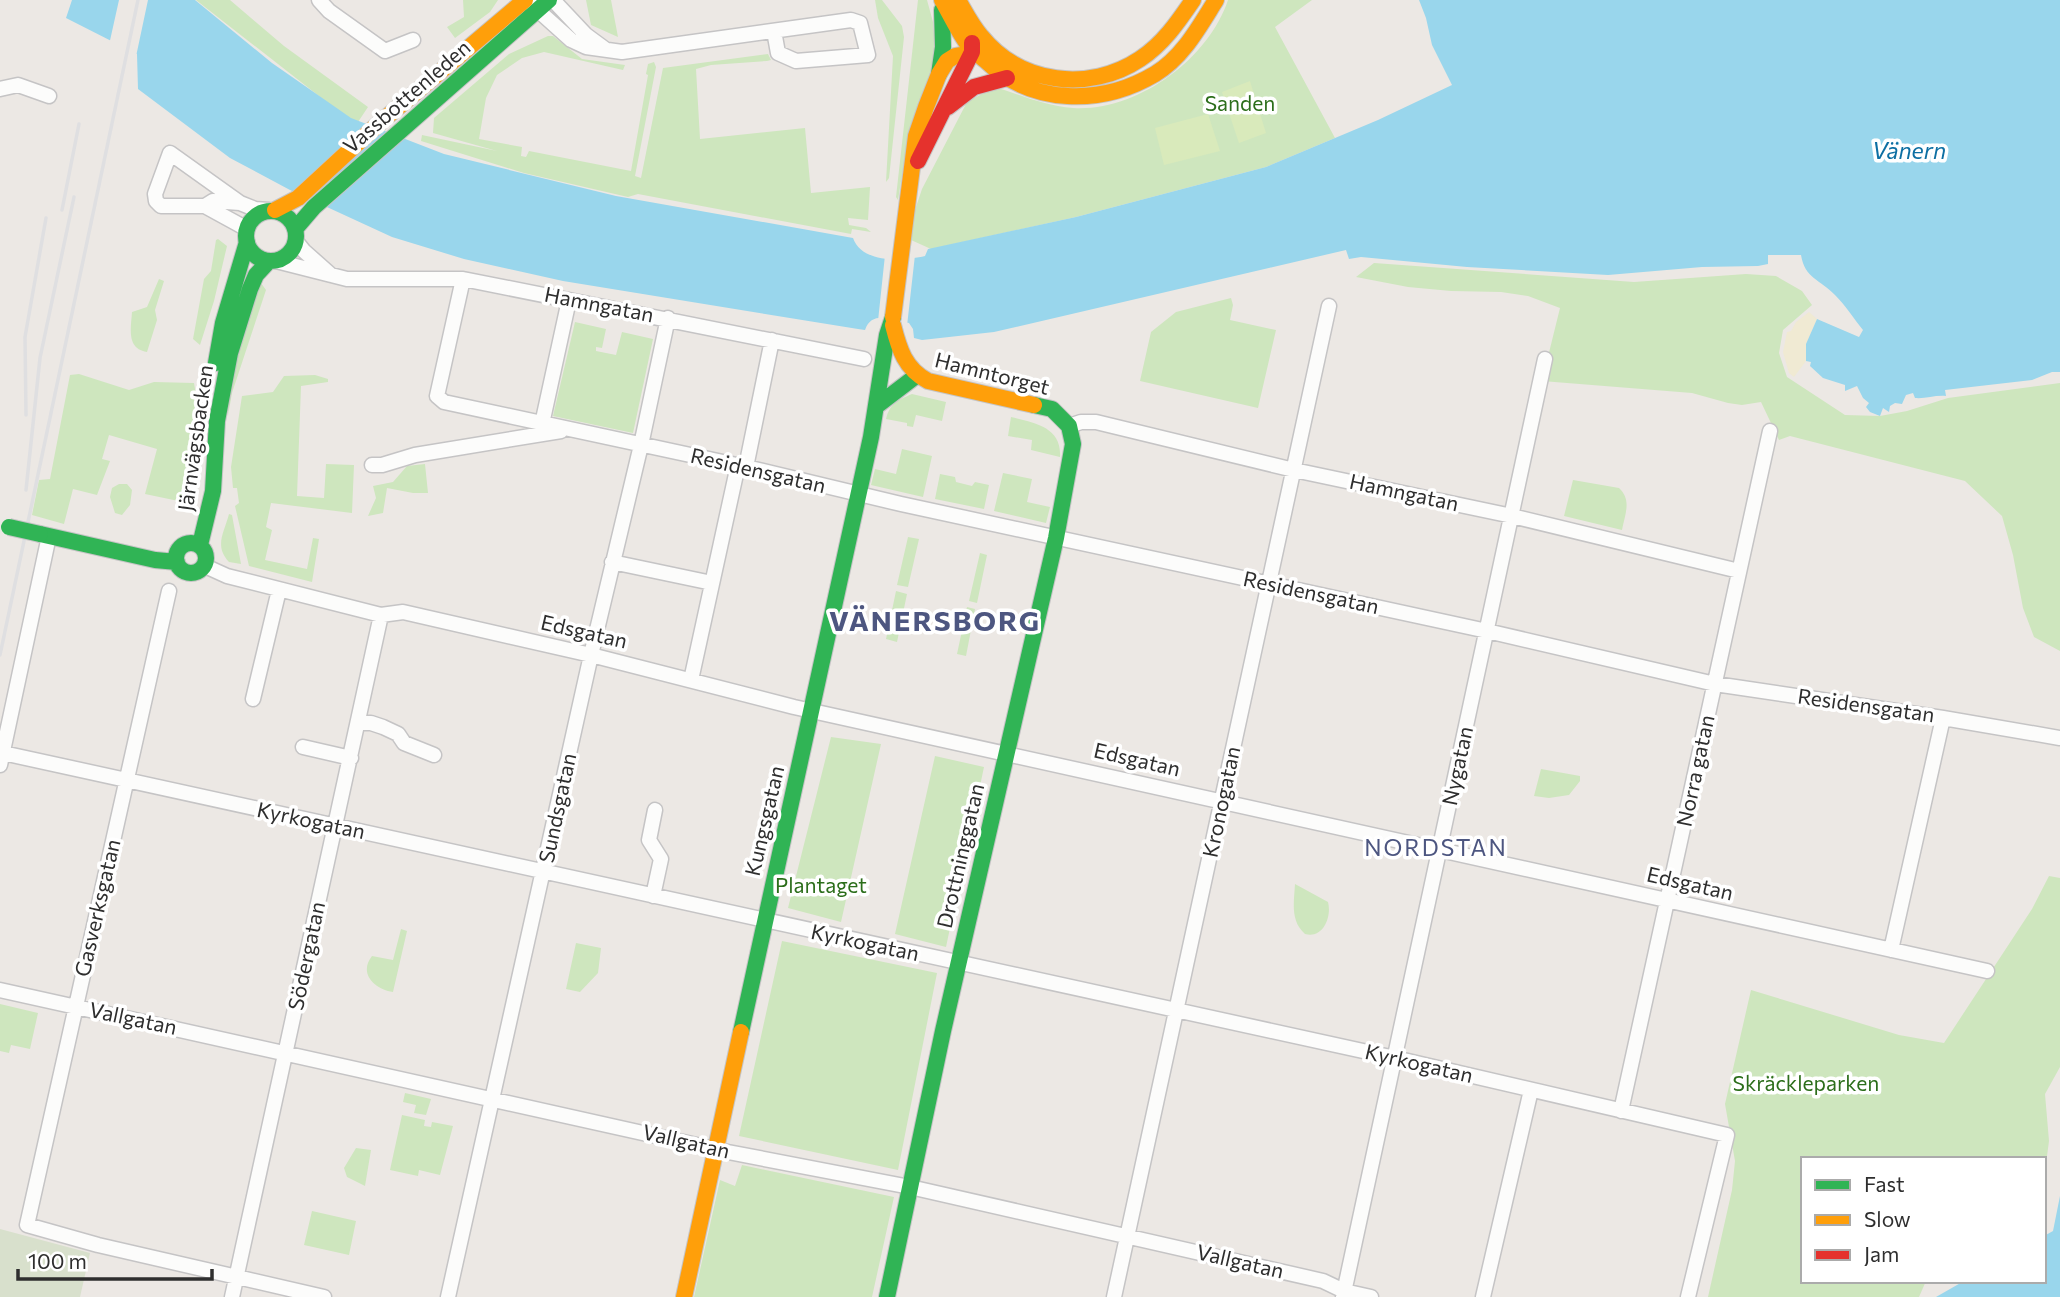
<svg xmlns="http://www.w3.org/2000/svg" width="2060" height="1297" font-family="Commissioner,sans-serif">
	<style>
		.green { fill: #cee6be }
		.sand { fill: #f0ead3 }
		.cemetery { fill: #d8e0cc }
		.pitch { fill: #d9eabb }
		.water { fill: #99d6ec }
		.pier { fill: #ece8e4 }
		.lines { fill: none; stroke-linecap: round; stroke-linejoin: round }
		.street-casing { stroke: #c5c4c5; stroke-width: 17 }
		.fast-casing { stroke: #c5c4c5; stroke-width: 18 }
		.slow-casing { stroke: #c5c4c5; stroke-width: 18 }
		.jam-casing { stroke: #c5c4c5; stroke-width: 18 }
		.street { stroke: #fcfcfb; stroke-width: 14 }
		.fast { stroke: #30b455; stroke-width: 16 }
		.slow { stroke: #ff9f0a; stroke-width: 16 }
		.jam { stroke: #e5322d; stroke-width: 16 }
		.rail { stroke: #dfdfe1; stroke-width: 3.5 }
		.fast-bridge-casing { stroke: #c5c4c5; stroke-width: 18; stroke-linecap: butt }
		.fast-bridge { stroke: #30b455; stroke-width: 16 }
		.labels { text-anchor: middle; stroke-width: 7; stroke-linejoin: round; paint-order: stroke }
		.street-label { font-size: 21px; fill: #2e2e2e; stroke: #fff }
		.park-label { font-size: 21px; fill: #2c6e1b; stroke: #fff }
		.water-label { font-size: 23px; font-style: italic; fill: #0d6fa3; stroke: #fff }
		.neighbourhood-label { font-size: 23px; letter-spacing: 2px; fill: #4d5680; stroke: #fff }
		.district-label { font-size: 28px; font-weight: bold; letter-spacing: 2px; fill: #4d5680; stroke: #fff }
	</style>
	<rect width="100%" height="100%" fill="#ece8e4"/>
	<path class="green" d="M 196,0 L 230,0 L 284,46 L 368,107 L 356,125 Z
		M 463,0 L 498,0 L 490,12 L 455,38 L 447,27 L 464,17 Z
		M 586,0 L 611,0 L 618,37 L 591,25 Z
		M 875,0 L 882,0 L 902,26 L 904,37 L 889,178 L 886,182 L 893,56 L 878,18 Z
		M 918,0 L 927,0 L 933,22 L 935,46 L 930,76 L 910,126 L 898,200 L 896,197 Z
		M 1228,0 L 1312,0 L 1275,27 L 1335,138 L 1266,167 L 1076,217 L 931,249 L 911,240 L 914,213 L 922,189 L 967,102 L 995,87 C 1021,95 1045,106 1073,108 C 1136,112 1208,60 1228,0 Z
		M 548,36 L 553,36 L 582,59 L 625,65 L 623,70 L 544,52 L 522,58 L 497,75 L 486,98 L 479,139 L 522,147 L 521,156 L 526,157 L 529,151 L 631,171 L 648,75 L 646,74 L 648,64 L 654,62 L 656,67 L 635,176 L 641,178 L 663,68 L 768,54 L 771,60 L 767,61 L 711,65 L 696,69 L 700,139 L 805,128 L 811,193 L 870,187 L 868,220 L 848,218 L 849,225 L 866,228 L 871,232 L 852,229 L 851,234 L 638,194 L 628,197 L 524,173 L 421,141 L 422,135 L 497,151 L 433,133 L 434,118 L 509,54 Z
		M 218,239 L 227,246 L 214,301 L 200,345 L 193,339 L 204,279 L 211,271 L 216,240 Z
		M 1374,263 L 1634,282 L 1746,274 L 1776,276 L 1802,291 L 1812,305 L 1783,330 L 1779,353 L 1787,377 L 1845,415 L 1880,416 L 1907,411 L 1948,398 L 2060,383 L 2060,651 L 2034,637 L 2023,608 L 2013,555 L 2002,516 L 1965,481 L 1790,436 L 1779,440 L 1761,402 L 1742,405 L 1728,403 L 1692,393 L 1542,381 L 1560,308 L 1528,296 L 1501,292 L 1451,291 L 1408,287 L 1356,277 Z
		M 159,279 L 164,281 L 155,310 L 157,320 L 147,352 C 126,349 131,328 132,312 L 147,307 Z
		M 261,283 L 266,290 L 232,393 L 228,416 L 230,378 Z
		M 1231,298 L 1233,305 L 1230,320 L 1276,330 L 1258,408 L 1140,381 L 1151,332 L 1176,312 Z
		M 575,322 L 606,329 L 602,348 L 596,347 L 596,351 L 616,355 L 622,332 L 653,339 L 633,433 L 553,416 Z
		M 79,374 L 129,390 L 154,382 L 194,383 C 202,424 195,463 188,503 L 145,494 L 157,449 L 109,435 L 102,459 L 110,461 L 97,495 L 73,489 L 64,524 L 32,515 L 39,480 L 50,479 L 70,375 Z
		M 315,375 L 328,379 L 328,382 L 301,386 L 297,496 L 324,498 L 326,464 L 354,465 L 352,513 L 271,503 L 266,527 L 272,530 L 265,560 L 307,569 L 313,538 L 319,539 L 312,582 L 249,566 L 235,506 L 239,503 L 237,488 L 233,488 L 231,467 L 242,396 L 273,392 L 284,376 Z
		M 912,394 L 946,402 L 942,421 L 916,415 L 913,427 L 907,426 L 907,423 L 886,419 C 890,403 898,400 912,394 Z
		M 1011,417 C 1035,423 1062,427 1060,457 L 1031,450 L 1032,440 L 1008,436 Z
		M 902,449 L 932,456 L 923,497 L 871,485 L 875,469 L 896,474 Z
		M 425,464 L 428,493 L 413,493 L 387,488 L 383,513 L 368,516 L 376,498 L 373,486 L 393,482 L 407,466 Z
		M 1003,473 L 1032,479 L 1027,502 L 1050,507 L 1046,523 L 994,511 Z
		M 940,474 L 955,477 L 956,482 L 972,486 L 975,482 L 989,485 L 984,509 L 935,499 Z
		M 1573,480 L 1619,488 C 1632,500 1625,514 1622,530 L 1564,516 Z
		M 119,484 L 127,484 L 132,490 L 130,505 L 122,515 L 115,513 L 110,497 L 112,488 Z
		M 229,514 L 232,515 L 241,564 L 229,562 C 214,546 224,533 229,514 Z
		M 908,537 L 919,539 L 908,587 L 897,585 Z
		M 980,553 L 987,555 L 977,603 L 969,601 Z
		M 896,591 L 907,594 L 897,642 L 886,639 Z
		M 967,607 L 975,609 L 966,656 L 957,654 Z
		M 831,737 L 881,744 L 841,922 L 788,908 Z
		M 935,756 L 984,767 L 946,947 L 895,934 Z
		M 1541,769 L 1580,776 L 1580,781 L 1569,795 L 1549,798 L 1534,796 Z
		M 2049,876 L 2060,878 L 2060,1067 L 2045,1094 L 2049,1141 L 2044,1179 L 2044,1159 L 1803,1159 L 1803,1281 L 1926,1281 L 1919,1297 L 1708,1297 L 1732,1190 L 1735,1161 L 1725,1104 L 1751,990 L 1899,1035 L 1944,1043 L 2032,909 Z
		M 1295,884 L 1328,902 C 1332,917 1323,939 1305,934 C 1290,921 1294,902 1295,884 Z
		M 401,929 L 407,931 L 393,992 C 375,989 358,974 372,956 L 393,960 Z
		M 782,941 L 937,973 L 898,1170 L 739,1136 Z
		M 576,943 L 601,948 L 598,973 L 580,992 L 566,989 Z
		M 0,1004 L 38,1013 L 30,1049 L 11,1045 L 9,1053 L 0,1051 Z
		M 405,1093 L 431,1099 L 426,1115 L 414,1113 L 416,1105 L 403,1102 Z
		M 402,1115 L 425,1120 L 424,1126 L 431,1127 L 432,1122 L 453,1126 L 440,1175 L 419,1170 L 418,1176 L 390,1170 Z
		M 356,1148 L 371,1150 L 365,1186 L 347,1177 L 344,1168 Z
		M 742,1165 L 894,1197 L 872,1297 L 694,1297 L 720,1180 L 735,1186 Z
		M 312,1211 L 356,1221 L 349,1255 L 304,1245 Z"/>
	<path class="sand" d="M 1809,312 L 1817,319 L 1806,344 L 1806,361 L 1794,377 L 1789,373 L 1783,352 L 1787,332 L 1791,331 L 1796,322 Z"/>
	<path class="cemetery" d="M 0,1229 L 90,1253 L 80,1297 L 0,1297 Z"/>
	<path class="pitch" d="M 1250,81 L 1266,133 L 1239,143 L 1222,92 Z
		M 1208,114 L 1220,151 L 1164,165 L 1155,128 Z"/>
	<path class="water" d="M 72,0 L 195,0 L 272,63 L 351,118 L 444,154 L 616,196 L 853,238 C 862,264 904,261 925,256 L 928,249 L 1076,217 L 1266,167 L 1378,120 L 1452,85 L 1432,45 L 1426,18 L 1419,0 L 2060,0 L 2060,372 L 2052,372 L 2032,380 L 1945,390 L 1946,396 C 1935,395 1925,399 1915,398 L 1913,393 L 1906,395 L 1902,404 L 1895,403 L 1890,406 L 1889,412 L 1883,408 L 1880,416 L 1870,412 L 1866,407 L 1869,403 L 1863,398 L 1857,386 L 1845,391 L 1845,385 L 1823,378 L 1810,366 L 1811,362 L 1806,361 L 1806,344 L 1817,319 L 1859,337 L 1863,330 C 1854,319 1846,306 1835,295 C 1820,279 1805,279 1801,255 L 1768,255 L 1768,264 L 1758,266 L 1702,267 L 1608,275 L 1467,267 L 1361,257 L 1349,259 L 1346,250 L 994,332 L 922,340 L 914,338 L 913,329 L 909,323 C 891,320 872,310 865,330 L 858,329 L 563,281 L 464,259 L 392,237 L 290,190 L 230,158 L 138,89 L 137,54 L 66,18 Z
		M 2060,1196 L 2060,1297 L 1936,1297 L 1964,1281 L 2044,1281 L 2044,1236 L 2053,1231 Z"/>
	<path class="pier" d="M 119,0 L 148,0 L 134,66 L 133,57 L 109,45 Z
		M 885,255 L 915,255 L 907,326 L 878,321 Z"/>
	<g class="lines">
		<g class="street-casing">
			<path id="street" d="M 319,0 L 329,11 L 385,51 L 413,40
				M 553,0 L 586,35 L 605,49
				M 531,4 L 571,40 L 586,47 L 622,52 L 851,20 L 860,23 L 868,55 L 796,61 L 778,53 L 774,31
				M 0,89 L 18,85 L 49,96
				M 240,203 L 170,153 L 155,194 L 156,201 L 161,206 L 205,206 L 213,201 L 240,203 L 255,209 L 269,210
				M 205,206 L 247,229
				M 296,241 L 304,251 L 331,275
				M 276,261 L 347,279 L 463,279 L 864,359
				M 463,279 L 437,396 L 444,402 L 746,467 L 901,504 L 1487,631 L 1715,684 L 1943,718 L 2060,738
				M 542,424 L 569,300
				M 1069,426 L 1081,422 L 1096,422 L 1294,470 L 1512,516 L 1739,571
				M 372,465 L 382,465 L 415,455 L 561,431
				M 746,467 L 772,340
				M 612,562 L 712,583
				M 205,566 L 227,576 L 381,615 L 403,612 L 591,655 L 794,707 L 1987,971
				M 169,591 L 27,1225 L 98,1245 L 324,1297
				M 691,680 L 738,465
				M 253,699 L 279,590
				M 358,723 L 371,723 L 383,727 L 398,734 L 404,743 L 434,755
				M 303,747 L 351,758
				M 3,753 L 1395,1058 L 1727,1135 L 1688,1297
				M 0,765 L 49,536
				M 653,896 L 661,859 L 649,840 L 655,810
				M 1891,950 L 1943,718
				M 0,990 L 728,1152 L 910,1187 L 1323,1281 L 1344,1291 L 1371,1297
				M 1621,1111 L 1770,431
				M 232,1297 L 381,615
				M 448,1297 L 591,655 L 641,445 L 668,318
				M 1114,1297 L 1329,306
				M 1343,1297 L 1545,359
				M 1483,1297 L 1531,1090"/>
		</g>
		<g class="fast-casing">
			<path id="fast" d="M 939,74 L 943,47 L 942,10
				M246 236a25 25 0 1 1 50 0a25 25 0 1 1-50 0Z
				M 296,228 L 314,207 L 549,0
				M 216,363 L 223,323 L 247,242
				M 878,405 L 916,376
				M 40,534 L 155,560 L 177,562
				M176 558a15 15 0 1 1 30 0a15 15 0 1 1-30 0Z
				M 200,545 L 213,491 L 217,421 L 230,353 L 250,289 L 256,275 L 269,261
				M 741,1032 L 871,437 L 887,335 L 893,317
				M 887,1297 L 943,1031 L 1056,538 L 1073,444 L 1069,426 L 1052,409 L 1034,405"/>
		</g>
		<g class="slow-casing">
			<path id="slow" d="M 942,0 C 950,14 957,29 966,42 C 971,49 979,55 986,61 C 1032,105 1101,106 1155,74 C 1183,57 1199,27 1216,0
				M 958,0 C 965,12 972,26 981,36 C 1020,84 1089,93 1140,59 C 1163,44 1178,22 1193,0
				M 275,210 L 298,198 L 376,126 L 525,0
				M 893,317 L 916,136 L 926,107 L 939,74 L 947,61 L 955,56 L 992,49
				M 893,325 C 899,349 905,369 928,381 L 1034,405
				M 684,1297 L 741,1032"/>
		</g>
		<g class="jam-casing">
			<path id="jam" d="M 948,107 L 974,87 L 1007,78
				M 918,161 L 972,52 L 972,43"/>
		</g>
		<use href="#street" class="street"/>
		<use href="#fast" class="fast"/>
		<use href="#slow" class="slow"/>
		<use href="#jam" class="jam"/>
		<path class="rail" d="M 62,210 L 79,124
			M 26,415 L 25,337 L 46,218
			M 26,490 L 40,358 L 74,197
			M 0,655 L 138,0"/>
		<g class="fast-bridge-casing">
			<path id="fast-bridge" d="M 9,527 L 40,534"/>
		</g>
		<use href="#fast-bridge" class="fast-bridge"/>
	</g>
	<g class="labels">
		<g class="street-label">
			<text transform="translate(407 97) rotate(-41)" y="7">Vassbottenleden</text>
			<text transform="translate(599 305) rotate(11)" y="7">Hamngatan</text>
			<text transform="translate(992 374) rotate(14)" y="7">Hamntorget</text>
			<text transform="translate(196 438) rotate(-82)" y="7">Järnvägsbacken</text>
			<text transform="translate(758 471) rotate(13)" y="7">Residensgatan</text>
			<text transform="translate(1404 493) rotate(12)" y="7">Hamngatan</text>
			<text transform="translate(1311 593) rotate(12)" y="7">Residensgatan</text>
			<text transform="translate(584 632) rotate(13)" y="7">Edsgatan</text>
			<text transform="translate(1866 706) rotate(8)" y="7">Residensgatan</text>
			<text transform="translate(1137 760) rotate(13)" y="7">Edsgatan</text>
			<text transform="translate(1458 766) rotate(-78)" y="7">Nygatan</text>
			<text transform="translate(1696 771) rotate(-78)" y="7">Norra gatan</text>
			<text transform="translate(1222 802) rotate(-78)" y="7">Kronogatan</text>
			<text transform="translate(558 808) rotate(-78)" y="7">Sundsgatan</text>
			<text transform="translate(311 821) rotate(12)" y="7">Kyrkogatan</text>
			<text transform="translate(765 821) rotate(-77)" y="7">Kungsgatan</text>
			<text transform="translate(961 856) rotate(-77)" y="7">Drottninggatan</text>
			<text transform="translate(1690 884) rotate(13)" y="7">Edsgatan</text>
			<text transform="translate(98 908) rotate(-77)" y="7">Gasverksgatan</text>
			<text transform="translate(865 943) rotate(12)" y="7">Kyrkogatan</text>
			<text transform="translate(307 956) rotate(-78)" y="7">Södergatan</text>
			<text transform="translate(133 1019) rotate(12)" y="7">Vallgatan</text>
			<text transform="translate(1419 1064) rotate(13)" y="7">Kyrkogatan</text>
			<text transform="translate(686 1142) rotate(13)" y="7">Vallgatan</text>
			<text transform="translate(1240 1262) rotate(13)" y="7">Vallgatan</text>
		</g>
		<g class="park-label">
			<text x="1240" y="111">Sanden</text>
			<text x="821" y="893">Plantaget</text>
			<text x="1806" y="1091">Skräckleparken</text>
		</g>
		<g class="water-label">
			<text x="1909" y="159">Vänern</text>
		</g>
		<g class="neighbourhood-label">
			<text x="1436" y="856">NORDSTAN</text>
		</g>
		<g class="district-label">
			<text x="935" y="631">VÄNERSBORG</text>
		</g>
	</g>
	<rect x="1801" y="1157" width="245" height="126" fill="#ffffff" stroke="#ababab" stroke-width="2"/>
	<rect x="1815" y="1180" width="35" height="10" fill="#30b455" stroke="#ababab" stroke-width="2"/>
	<text x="1864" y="1192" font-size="21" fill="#2e2e2e">Fast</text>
	<rect x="1815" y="1215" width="35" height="10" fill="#ff9f0a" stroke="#ababab" stroke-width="2"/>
	<text x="1864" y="1227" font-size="21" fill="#2e2e2e">Slow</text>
	<rect x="1815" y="1250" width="35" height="10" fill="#e5322d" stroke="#ababab" stroke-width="2"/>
	<text x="1864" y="1262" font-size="21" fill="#2e2e2e">Jam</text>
	<path d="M18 1269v10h194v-10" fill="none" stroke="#2e2e2e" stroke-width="3.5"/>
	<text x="28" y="1269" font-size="21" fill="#2e2e2e" stroke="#ffffff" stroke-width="5" paint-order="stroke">100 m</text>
</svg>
